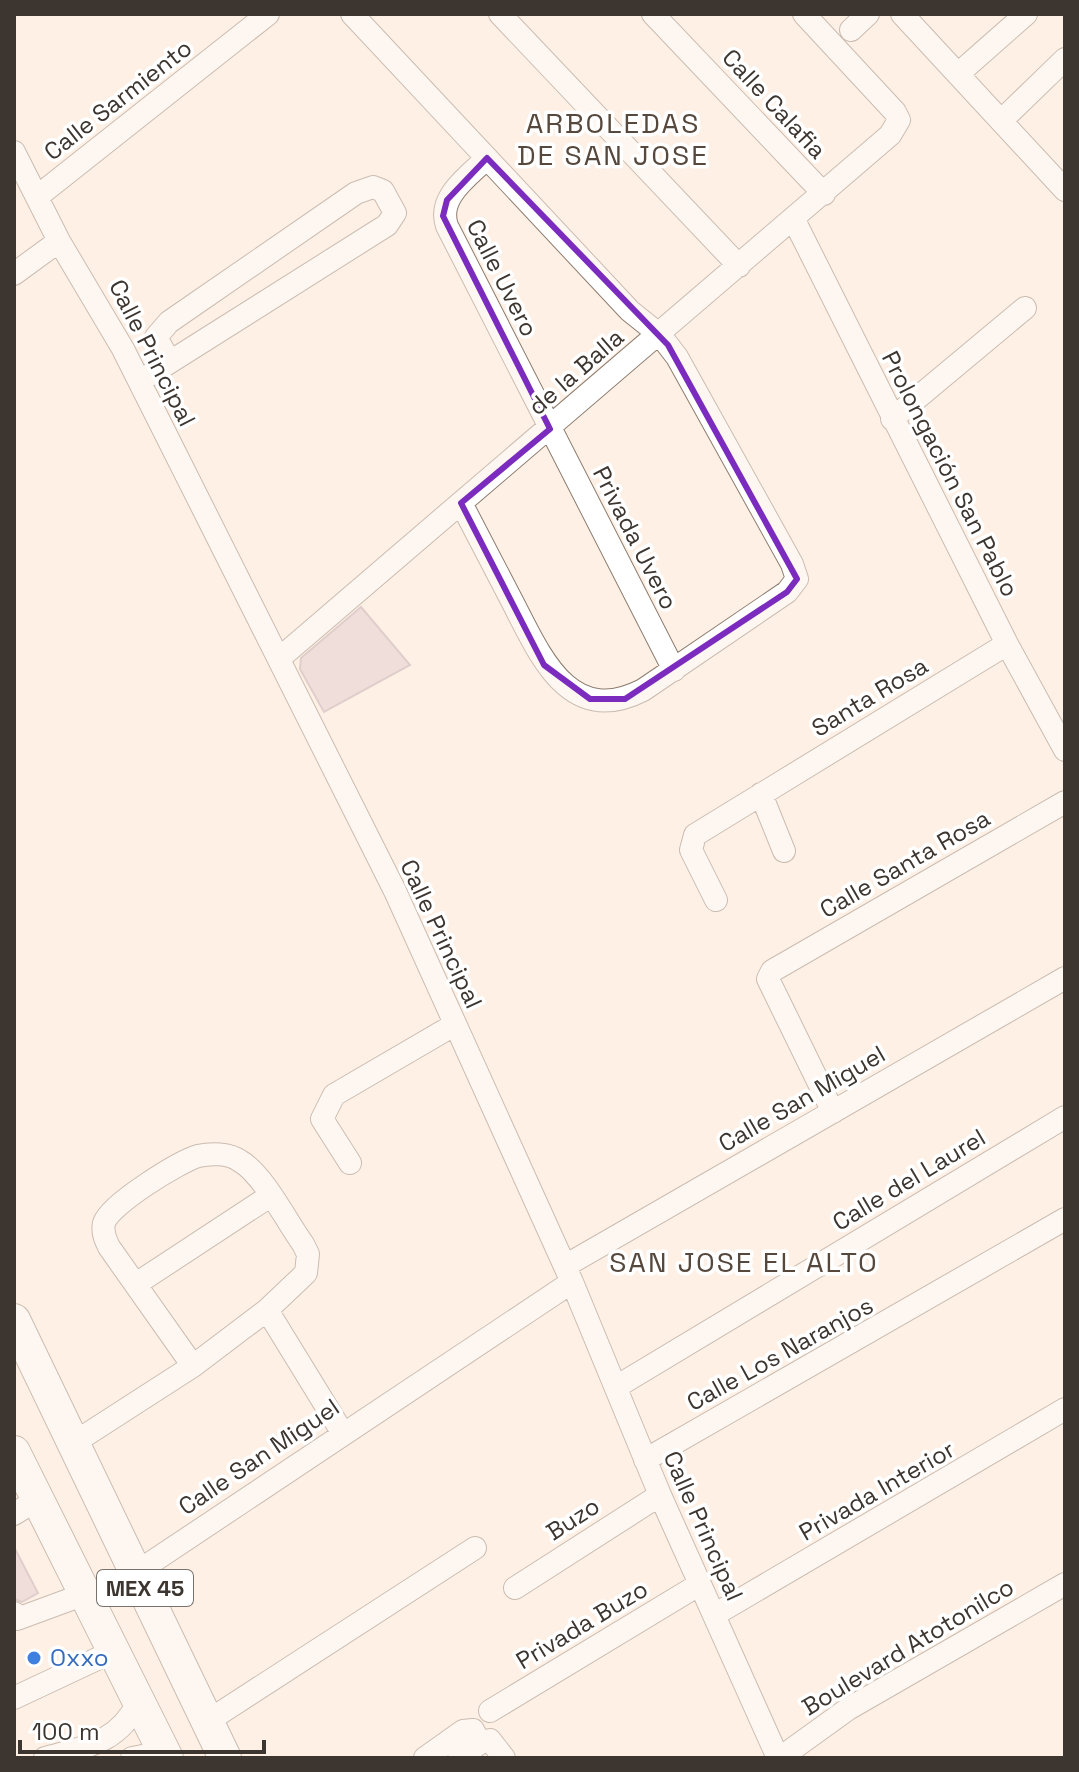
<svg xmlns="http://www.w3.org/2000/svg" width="1079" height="1772" font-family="'Space Grotesk',sans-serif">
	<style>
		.building { fill: #dec7cd; stroke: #bba4aa; stroke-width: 2 }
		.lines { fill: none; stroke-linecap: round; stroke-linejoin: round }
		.minor-casing { stroke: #8d7d70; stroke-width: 24 }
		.highway-casing { stroke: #8d7d70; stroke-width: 34 }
		.minor { stroke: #fff; stroke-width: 22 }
		.highway { stroke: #fff; stroke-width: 32 }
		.marked { fill: none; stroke: #7b2cbf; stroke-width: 6; stroke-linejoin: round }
		.shop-dot { fill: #3f7fe0; stroke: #fff; stroke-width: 3 }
		.labels { text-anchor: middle; stroke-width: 7; stroke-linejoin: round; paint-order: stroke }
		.shield { fill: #fff; stroke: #77726e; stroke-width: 2 }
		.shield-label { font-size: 22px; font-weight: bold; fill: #3d3630 }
		.street-label { font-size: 24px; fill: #3d3630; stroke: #fff }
		.shop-label { font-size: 24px; fill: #366cbe; stroke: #fff; text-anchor: start }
		.quarter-label { font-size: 28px; letter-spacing: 2px; fill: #56483c; stroke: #fff }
	</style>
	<rect width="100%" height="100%" fill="#fef0e5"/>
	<path class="building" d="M 361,607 L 410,665 L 324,712 L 300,669 L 301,658 Z
		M 14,1547 L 38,1593 L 22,1602 L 14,1599 Z"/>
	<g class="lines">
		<g class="minor-casing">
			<path id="minor" d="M 352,14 L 630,311 L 660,335 L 677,357 L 792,564 L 797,579 L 787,592 L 643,690 C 569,728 540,655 512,601 C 495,568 478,536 461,503
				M 500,14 L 739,266
				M 653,14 L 824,194
				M 902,14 L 1065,190
				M 851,30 L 868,14
				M 958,74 L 1026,14
				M 1001,121 L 1065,59
				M 14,152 L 59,241 L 123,349 L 395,891 L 572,1282 L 660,1495 L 778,1758
				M 487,158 C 468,177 437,197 447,226 L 674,670
				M 38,196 L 268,14
				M 794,220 L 1007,644 L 1065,750
				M 14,274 L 59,241
				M 140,381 L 170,362 L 387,225 L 395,213 L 383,191 L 373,187 L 356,193 L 169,322 L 156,337 L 170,362
				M 892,419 L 1025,308
				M 281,657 L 890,135 L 899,120 L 895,112 L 804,14
				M 761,794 L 784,851
				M 716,900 L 691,850 L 695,835 L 1007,644
				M 833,1112 L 768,979 L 772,971 L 1065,802
				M 350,1163 L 322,1119 L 334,1095 L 454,1025
				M 565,1266 L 1065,978
				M 136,1284 L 270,1196
				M 267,1310 L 342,1432
				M 616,1387 L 1065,1117
				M 72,1444 L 193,1366 L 267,1310 L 306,1273 L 308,1254 L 303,1244 C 287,1222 263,1174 240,1161 C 229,1153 211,1153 198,1156 C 179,1162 110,1204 104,1223 C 102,1232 105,1239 109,1247 L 193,1366
				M 645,1460 L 1065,1219
				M 14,1514 L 38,1499
				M 137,1572 L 572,1282
				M 515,1588 L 660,1495
				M 14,1613 L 17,1619 L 85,1594
				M 714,1615 L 1065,1409
				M 14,1698 L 114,1651
				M 490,1711 L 700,1584
				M 208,1721 L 475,1548
				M 480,1743 L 490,1740 L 504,1758
				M 45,1758 C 85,1747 119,1743 138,1702
				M 132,1758 L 164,1752
				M 425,1758 L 463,1731 L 473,1730 L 480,1743 L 459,1758
				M 780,1758 L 848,1709 L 1065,1584"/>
		</g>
		<g class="highway-casing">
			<path id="highway" d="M 14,1320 L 225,1758
				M 14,1452 L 167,1758"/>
		</g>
		<use href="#minor" class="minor"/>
		<use href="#highway" class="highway"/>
	</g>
	<path d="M0 0H1079V1772H0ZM 487,158 L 668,345 L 797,579 L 787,592 L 625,699 L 590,699 L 544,665 L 461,503 L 550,429 L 443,216 L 447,200 Z" fill="#fef0e5" fill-opacity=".55" fill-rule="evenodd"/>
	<path class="marked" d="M 487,158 L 668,345 L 797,579 L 787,592 L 625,699 L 590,699 L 544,665 L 461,503 L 550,429 L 443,216 L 447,200 Z"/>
	<circle class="shop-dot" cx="34" cy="1658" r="8"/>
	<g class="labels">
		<rect class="shield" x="97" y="1570" width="96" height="36" rx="6"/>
		<g class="shield-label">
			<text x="145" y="1596">MEX 45</text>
		</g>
		<g class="street-label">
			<text transform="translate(118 100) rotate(-38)" y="8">Calle Sarmiento</text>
			<text transform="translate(774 104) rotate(47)" y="8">Calle Calafia</text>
			<text transform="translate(502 278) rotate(63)" y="8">Calle Uvero</text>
			<text transform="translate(152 353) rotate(63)" y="8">Calle Principal</text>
			<text transform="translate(576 372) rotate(-41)" y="8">de la Balla</text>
			<text transform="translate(950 474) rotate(63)" y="8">Prolongación San Pablo</text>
			<text transform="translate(635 538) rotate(63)" y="8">Privada Uvero</text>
			<text transform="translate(870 697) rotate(-31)" y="8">Santa Rosa</text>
			<text transform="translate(905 864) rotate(-30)" y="8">Calle Santa Rosa</text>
			<text transform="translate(441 934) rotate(65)" y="8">Calle Principal</text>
			<text transform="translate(802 1099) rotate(-30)" y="8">Calle San Miguel</text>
			<text transform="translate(909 1180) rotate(-31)" y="8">Calle del Laurel</text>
			<text transform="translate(780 1354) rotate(-29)" y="8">Calle Los Naranjos</text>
			<text transform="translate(259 1457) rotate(-34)" y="8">Calle San Miguel</text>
			<text transform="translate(877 1491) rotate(-30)" y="8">Privada Interior</text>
			<text transform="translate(573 1519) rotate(-33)" y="8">Buzo</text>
			<text transform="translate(703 1526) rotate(66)" y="8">Calle Principal</text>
			<text transform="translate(582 1625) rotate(-31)" y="8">Privada Buzo</text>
			<text transform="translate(908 1647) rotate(-31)" y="8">Boulevard Atotonilco</text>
		</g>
		<g class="shop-label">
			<text x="50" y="1666">Oxxo</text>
		</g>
		<g class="quarter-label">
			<text x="613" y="133">ARBOLEDAS<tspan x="613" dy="32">DE SAN JOSE</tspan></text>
			<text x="744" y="1272">SAN JOSE EL ALTO</text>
		</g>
	</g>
	<rect width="1079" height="1772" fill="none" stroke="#3d3630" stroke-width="32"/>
	<path d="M20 1740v12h244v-12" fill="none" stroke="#3d3630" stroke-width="4"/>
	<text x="32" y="1740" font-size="24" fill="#3d3630" stroke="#ffffff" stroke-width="6" paint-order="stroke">100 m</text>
</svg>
